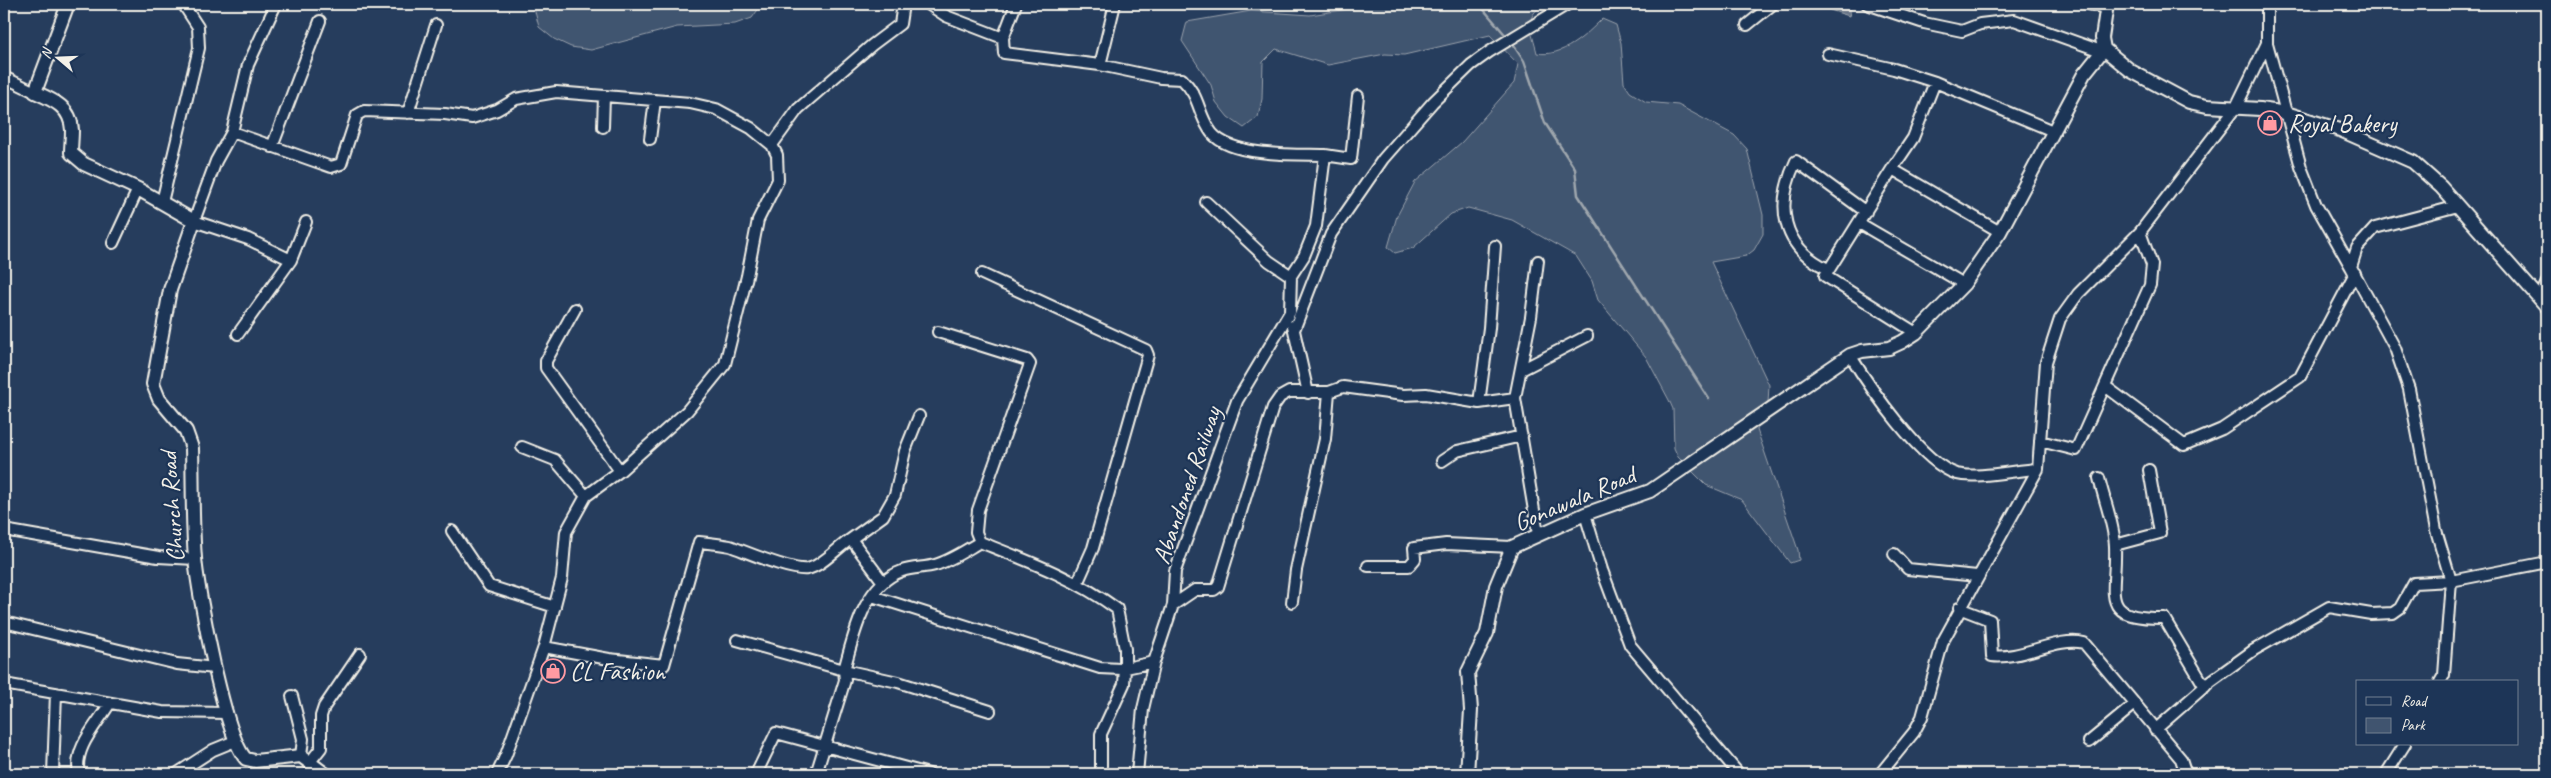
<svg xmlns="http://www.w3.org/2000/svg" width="2551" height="778" font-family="Caveat,sans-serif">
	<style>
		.green { fill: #40546f; stroke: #9aa2ac }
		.water { fill: #677588; stroke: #9fa7ae }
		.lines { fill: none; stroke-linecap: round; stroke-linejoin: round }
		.stream { stroke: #9fa7ae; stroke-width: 2.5 }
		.minor-casing { stroke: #f4f1e8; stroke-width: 14 }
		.tertiary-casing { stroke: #f4f1e8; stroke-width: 16 }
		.minor { stroke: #1d3557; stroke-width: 10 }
		.tertiary { stroke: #1d3557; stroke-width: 12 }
		.labels { text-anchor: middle; stroke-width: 4.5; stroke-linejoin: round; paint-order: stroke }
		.poi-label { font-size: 25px; fill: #f4f1e8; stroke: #1d3557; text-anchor: start }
		.street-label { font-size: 25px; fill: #f4f1e8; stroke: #1d3557 }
	</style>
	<rect width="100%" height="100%" fill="#263d5d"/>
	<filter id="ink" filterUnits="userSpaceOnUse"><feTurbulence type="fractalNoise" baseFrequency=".02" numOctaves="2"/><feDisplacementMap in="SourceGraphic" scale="10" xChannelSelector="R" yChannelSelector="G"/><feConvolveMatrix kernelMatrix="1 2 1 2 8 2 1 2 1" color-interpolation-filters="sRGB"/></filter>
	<g filter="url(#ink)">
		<path class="green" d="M 533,4 L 762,4 L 752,18 L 735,24 L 677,27 L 591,50 L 571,47 L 554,39 L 539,27 Z
			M 1353,4 L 1545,4 C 1522,17 1532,31 1537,53 C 1562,58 1586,35 1602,19 L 1616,25 L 1621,43 L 1624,83 L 1630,92 L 1646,102 L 1678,105 L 1734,135 L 1747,149 L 1763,215 L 1763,234 L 1754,250 L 1746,256 L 1711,262 L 1769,385 L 1768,403 L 1757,430 L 1798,550 L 1799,560 L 1790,563 L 1742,500 L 1706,485 L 1678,457 L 1674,448 L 1673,409 L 1669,400 L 1646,357 L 1598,300 L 1592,281 L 1576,256 L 1512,220 L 1468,208 L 1451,214 L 1413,248 L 1395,253 L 1388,247 L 1397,216 L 1415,182 L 1462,142 L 1514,83 L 1518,64 L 1490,35 L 1404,55 L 1385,54 L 1328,65 L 1276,49 L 1263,62 L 1262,99 L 1258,117 L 1244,128 L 1228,117 L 1216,102 L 1211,85 L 1182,41 L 1187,22 L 1251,11 L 1310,15 L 1349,9 Z"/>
		<path class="water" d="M 1832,4 L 1852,5 L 1849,16 L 1830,10 Z"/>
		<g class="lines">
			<path class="stream" d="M 1479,4 L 1508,38
				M 1512,43 L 1524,61 L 1545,123 L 1575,169 L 1578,195 L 1709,399"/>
			<g class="minor-casing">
				<path id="minor" d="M 276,4 L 248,65 L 232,132 L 216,161 L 194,221 L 248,239 L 291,260
					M 928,4 L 946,16 L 1003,38 L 1004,53 L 1100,65 L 1161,78 L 1182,79 C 1200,97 1197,110 1209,129 C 1225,158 1295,154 1325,155 L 1316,226 L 1304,256 L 1291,276 L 1290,312 L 1237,401 L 1175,571 L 1173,605 L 1154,662 L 1143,709 L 1137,774
					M 1867,4 L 1924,23 L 1962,31 L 1980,24 L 2014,20 L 2101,51
					M 2088,4 L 2106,8
					M 1747,25 L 1773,4
					M 1003,38 L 1016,4
					M 2267,43 L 2301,167 L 2316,205 L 2351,267
					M 1828,54 L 1894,69 L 1935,82 L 2053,131
					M 1100,65 L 1115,4
					M 4,77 L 35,92
					M 408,113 L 436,25
					M 603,127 L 604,96
					M 232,132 L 331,167 L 341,164 L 357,115 L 364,111 L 445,114 L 472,118 L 497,110 L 516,99 L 556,92 L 690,103 L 716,109 L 751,128 L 772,145 L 777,155 L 778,180 L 758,220 L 747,276 L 725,364 L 687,411 L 620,471 L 586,496 L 566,532 L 562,578 L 544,647 L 506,755 L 497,774
					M 650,139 L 655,100
					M 772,145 L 798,109 L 872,45 L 900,24 L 903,4
					M 272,147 L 320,21
					M 1325,155 L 1351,159 L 1358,96
					M 1892,169 L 1913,138 L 1935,82
					M 162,202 L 199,48 L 198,27 L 185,7
					M 1206,202 L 1269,261 L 1291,276
					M 1859,223 L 1964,284
					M 113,243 L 138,189
					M 1828,269 C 1781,247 1775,205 1796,161 L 1866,212
					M 982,274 L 1146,350 L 1148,355 L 1093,548 L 1077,584
					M 2540,298 L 2547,282
					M 575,309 L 546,361 L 546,368 L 620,471
					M 1293,326 L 1308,393
					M 1294,330 L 1331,234 L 1383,159 L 1433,102 L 1471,65 L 1489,52 L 1568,4
					M 938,332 L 1027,360 L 1030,364 L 978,510 L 976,532 L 980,542
					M 1916,333 L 1825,276 L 1892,169 L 2000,232
					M 238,334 L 291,260 L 306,222
					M 1850,355 C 1869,386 1922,464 1957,474 C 1977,479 2016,470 2038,469
					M 1521,370 L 1587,336
					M 2105,386 L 2184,445 L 2222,429 L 2300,377 L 2355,273
					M 1515,398 L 1531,317 L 1538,261
					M 1479,403 L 1489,328 L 1495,246
					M 2040,441 L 2076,450 L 2150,285 L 2152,265 L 2140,232
					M 522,447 L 555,460 L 586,496
					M 1442,461 L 1457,451 L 1522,436
					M 2099,478 C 2104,500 2114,524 2115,546 C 2117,595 2097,619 2164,618 L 2205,687
					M 1585,514 L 1602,570 L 1630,645 L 1739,774
					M 4,530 L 158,557 L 195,559
					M 452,531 L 489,586 L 555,607
					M 2115,545 L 2160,533 L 2149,470
					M 1894,554 L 1908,569 L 1977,576
					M 1368,566 L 1409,566 L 1415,559 L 1414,548 L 1446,544 L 1512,547
					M 883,582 L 851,539 L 883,516 L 895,495 L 905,451 L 919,416
					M 872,596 L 1100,668 L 1121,669 L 1154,662
					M 1292,602 L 1296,570 L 1325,439 L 1329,392
					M 1173,605 L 1195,590 L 1214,590 L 1218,587 L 1273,407 L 1280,397 L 1289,392 L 1329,392 L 1343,387 L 1403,395 L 1426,394 L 1479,403 L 1515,398 L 1538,534
					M 1959,608 L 1990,620 L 1992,656 C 2021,660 2058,636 2084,643 L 2181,759 L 2186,774
					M 4,622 L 177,664 L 215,668
					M 737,640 L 844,670 L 845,680 L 816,774
					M 544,647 L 609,659 L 664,665 L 699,542 C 709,543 720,544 730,546 C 747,552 790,571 807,569 C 821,567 838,547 851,539
					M 2440,682 L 2444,675 L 2451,581 L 2436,530 L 2409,389 L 2395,348 L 2351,267 L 2357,248 L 2375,228 L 2458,206
					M 4,684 L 162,712 L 227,713
					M 292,696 L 303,739 L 301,756
					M 990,711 L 898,682 L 844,670 C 854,635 863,585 902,571 C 912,567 925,568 935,565 C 950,561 966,550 980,542 C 1028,561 1075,578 1117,609 L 1125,649 L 1125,668 L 1124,684 L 1101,734 L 1101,774
					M 2155,730 L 2211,681 L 2254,650 L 2329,607 L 2371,614 L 2393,613 L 2400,608 L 2414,583 L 2451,581 L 2547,562
					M 2089,742 L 2135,704
					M 310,762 L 321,748 L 321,716 L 324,707 L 360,654
					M 53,774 L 56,693
					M 79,774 C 73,748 97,725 110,703
					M 176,774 L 213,750 L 235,741
					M 754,774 L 757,772 L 776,733 L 929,774
					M 1880,774 L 1914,732 L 1922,717 L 1943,641 L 2038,469 L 2046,362 L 2060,319 L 2078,294 L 2140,232 L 2236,107 L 2267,43 L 2267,4
					M 2386,774 L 2405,744"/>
			</g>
			<g class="tertiary-casing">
				<path id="tertiary" d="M 68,4 L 35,92 C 53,100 71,107 72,130 C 72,138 71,145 71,153 L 84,164 L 138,189 L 194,221 L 170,290 L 153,384 L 159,399 L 186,431 L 192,448 C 193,484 192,522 195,558 C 198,593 225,738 246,759 L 255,761 L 301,756 L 325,774
					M 2107,4 L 2102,38 L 2104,49 L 2131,71 L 2189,102 L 2207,106 L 2260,109 L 2286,113 L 2340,130 L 2413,162 L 2441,187 L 2547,307
					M 1467,774 L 1471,710 L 1468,672 L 1487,633 L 1496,586 L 1512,547 L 1585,514 L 1650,491 L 1850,355 L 1862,351 L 1889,348 L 1902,342 L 1916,333 L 1964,284 L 2000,232 L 2084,74 L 2104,49"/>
			</g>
			<use href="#minor" class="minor"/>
			<use href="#tertiary" class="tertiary"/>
		</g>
	</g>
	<defs>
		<g id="shop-ring" transform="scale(1.25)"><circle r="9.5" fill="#1d3557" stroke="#ff9aa2" stroke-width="1.5"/><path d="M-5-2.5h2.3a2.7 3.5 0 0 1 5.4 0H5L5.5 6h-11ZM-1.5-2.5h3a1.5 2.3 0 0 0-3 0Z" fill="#ff9aa2"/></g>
	</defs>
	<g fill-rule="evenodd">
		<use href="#shop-ring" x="2270" y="123"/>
		<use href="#shop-ring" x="553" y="671"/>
	</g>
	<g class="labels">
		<g class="poi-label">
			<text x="2288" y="132">Royal Bakery</text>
			<text x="570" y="680">CL Fashion</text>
		</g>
		<g class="street-label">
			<text transform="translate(1186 485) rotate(-71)" y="9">Abandoned Railway</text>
			<text transform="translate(1574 498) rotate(-23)" y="9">Gonawala Road</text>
			<text transform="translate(171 507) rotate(-94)" y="9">Church Road</text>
		</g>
	</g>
	<rect width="2551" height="778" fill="none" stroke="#1d3557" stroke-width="20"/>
	<rect x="10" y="10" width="2531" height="758" fill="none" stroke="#f4f1e8" stroke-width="2" filter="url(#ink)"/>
	<rect x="2356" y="680" width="162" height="65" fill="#1d3557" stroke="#738091"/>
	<rect x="2366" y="697" width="25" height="8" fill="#1d3557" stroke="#738091"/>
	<text x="2401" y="706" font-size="15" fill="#f4f1e8">Road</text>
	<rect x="2366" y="718" width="25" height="15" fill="#40546f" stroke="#738091"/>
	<text x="2401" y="730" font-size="15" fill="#f4f1e8">Park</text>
	<g transform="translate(58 58) rotate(289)" stroke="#1d3557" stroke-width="4" paint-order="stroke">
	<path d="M0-4L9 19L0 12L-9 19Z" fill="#f4f1e8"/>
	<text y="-8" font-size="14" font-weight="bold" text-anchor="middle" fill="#f4f1e8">N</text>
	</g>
</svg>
